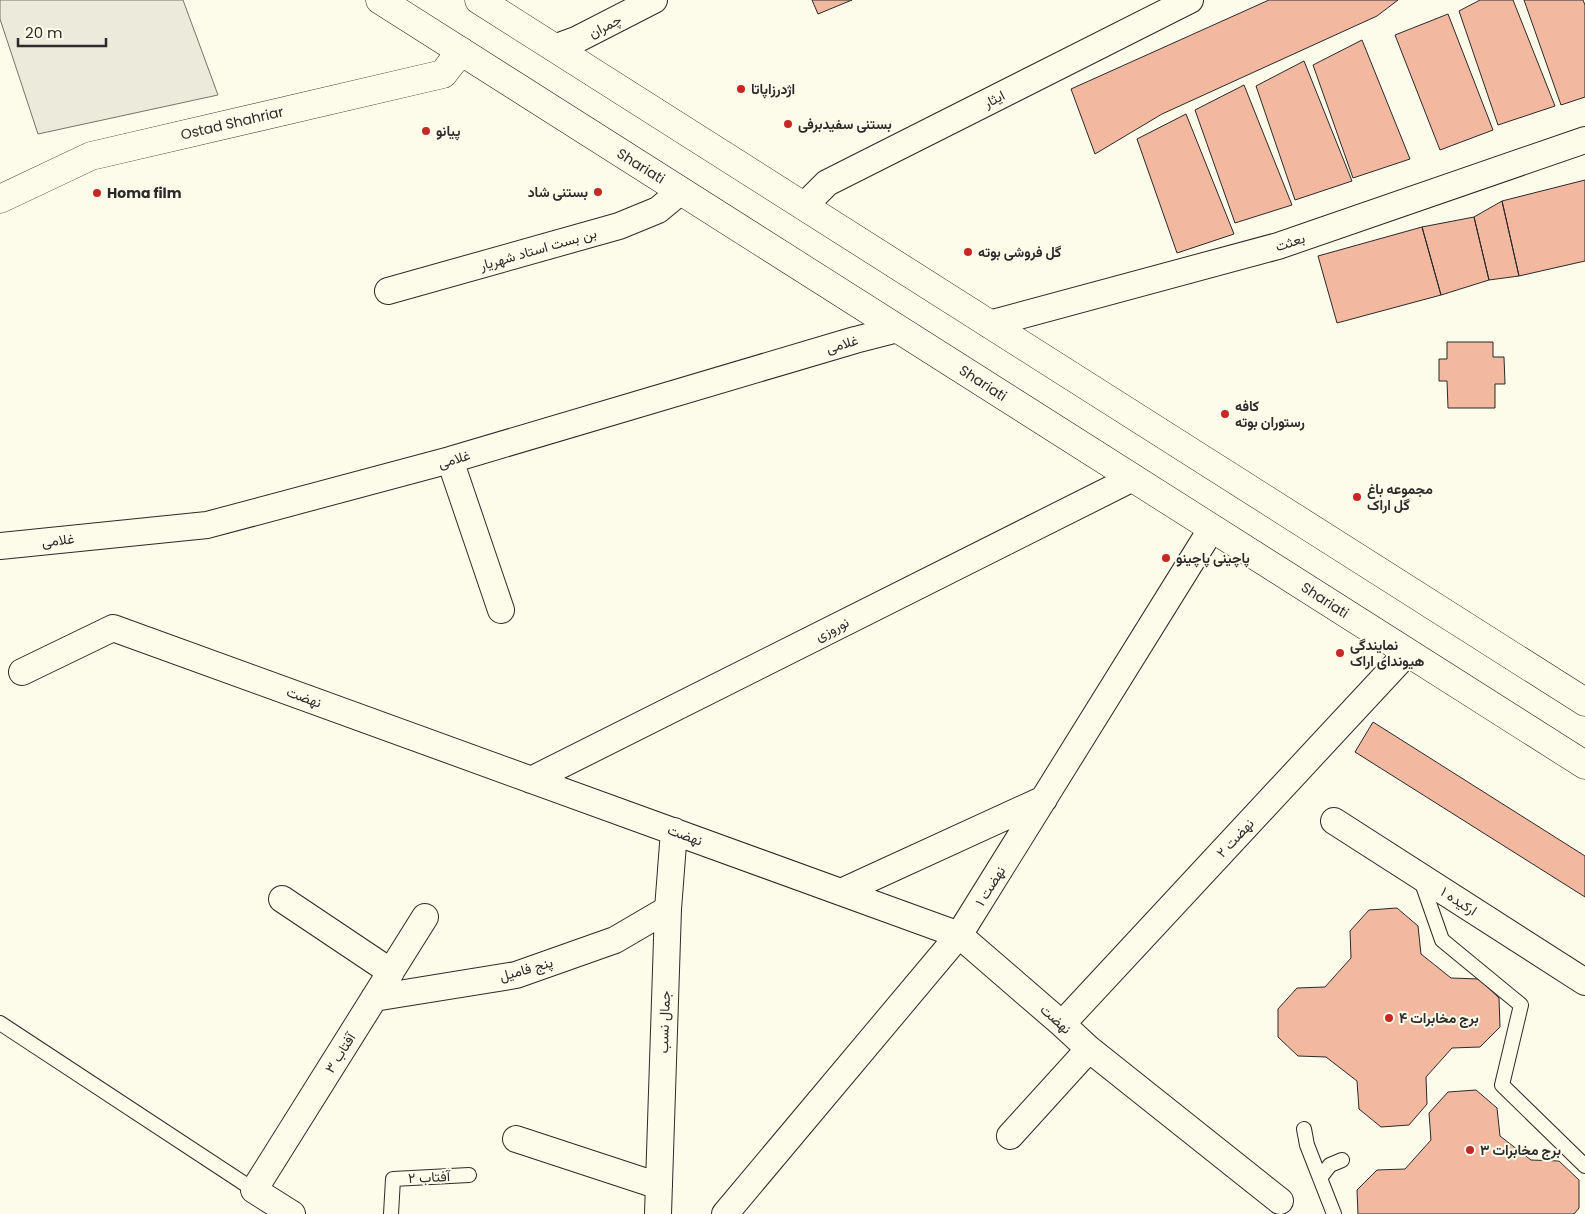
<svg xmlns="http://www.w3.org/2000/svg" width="1585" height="1214" font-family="Poppins,Vazirmatn,sans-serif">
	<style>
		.parking { fill: #eceadb; stroke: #74746e }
		.building { fill: #f2b8a0; stroke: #2b2b2b }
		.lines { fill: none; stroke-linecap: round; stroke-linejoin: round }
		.lane-casing { stroke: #2b2b2b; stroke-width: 16 }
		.street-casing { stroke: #2b2b2b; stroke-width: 28 }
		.secondary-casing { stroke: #2b2b2b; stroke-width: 29 }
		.lane { stroke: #fdfbea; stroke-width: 14 }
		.street { stroke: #fdfbea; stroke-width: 26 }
		.secondary { stroke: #fdfbea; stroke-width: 28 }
		.poi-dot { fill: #c62828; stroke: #fdfbea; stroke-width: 2 }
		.labels { text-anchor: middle; stroke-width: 4; stroke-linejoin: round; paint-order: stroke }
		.street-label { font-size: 14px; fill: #2b2b2b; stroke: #fdfbea }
		.poi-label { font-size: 14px; font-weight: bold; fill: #2b2b2b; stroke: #fdfbea; text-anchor: start }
	</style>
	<rect width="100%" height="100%" fill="#fdfbea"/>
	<path class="parking" d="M 0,0 L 183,0 L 218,95 L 38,134 L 0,19 Z"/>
	<path class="building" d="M 812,0 L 852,0 L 818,14 Z
		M 1269,0 L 1398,0 L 1377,16 L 1162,114 L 1095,154 L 1071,89 Z
		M 1480,0 L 1513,0 L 1555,106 L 1498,125 L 1459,11 Z
		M 1524,0 L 1583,0 L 1585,5 L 1585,97 L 1561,105 Z
		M 1448,14 L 1493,130 L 1440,150 L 1395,35 Z
		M 1362,40 L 1410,159 L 1353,178 L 1313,65 Z
		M 1304,61 L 1352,181 L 1295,200 L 1256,86 Z
		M 1244,85 L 1292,205 L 1235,223 L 1195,110 Z
		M 1186,114 L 1234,234 L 1177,253 L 1137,139 Z
		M 1585,180 L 1585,261 L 1519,276 L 1502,201 Z
		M 1502,201 L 1519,276 L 1489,280 L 1474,217 Z
		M 1474,217 L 1489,280 L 1441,295 L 1422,227 Z
		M 1422,227 L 1441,295 L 1337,323 L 1318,256 Z
		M 1447,342 L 1493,342 L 1493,357 L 1504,357 L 1505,384 L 1495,384 L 1495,408 L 1448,408 L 1447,381 L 1439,381 L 1439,359 L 1447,359 Z
		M 1373,722 L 1585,856 L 1585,897 L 1355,752 Z
		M 1397,908 L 1418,926 L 1421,954 L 1451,978 L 1479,979 L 1499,998 L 1500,1027 L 1480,1047 L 1452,1048 L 1426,1077 L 1427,1104 L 1409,1125 L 1381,1127 L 1359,1109 L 1357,1081 L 1326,1057 L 1298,1056 L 1278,1037 L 1278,1009 L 1297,988 L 1325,987 L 1351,958 L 1350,931 L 1369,910 Z
		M 1476,1090 L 1497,1108 L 1500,1136 L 1531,1160 L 1559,1161 L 1579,1180 L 1579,1208 L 1574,1214 L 1358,1214 L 1357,1190 L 1377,1170 L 1405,1169 L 1431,1140 L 1429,1113 L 1448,1092 Z"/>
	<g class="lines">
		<g class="lane-casing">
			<path id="lane" d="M 1421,880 L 1442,940 L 1521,1005 L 1502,1085 L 1585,1166
				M 0,1023 L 254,1190
				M 1304,1129 L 1307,1145 L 1334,1214
				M 1320,1178 L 1330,1165 L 1342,1160
				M 391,1214 L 393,1179 L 469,1175"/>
		</g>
		<g class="street-casing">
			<path id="street" d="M 554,48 L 576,40 L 654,0
				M 804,206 L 827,183 L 1190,0
				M 388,291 L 619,226 L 658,210 L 681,191
				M 989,324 L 1278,246 L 1585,140
				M 450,460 L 501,610
				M 0,546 L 207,525 L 450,460 L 855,340 L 898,329
				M 22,672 L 113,628 L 959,935 L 1062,1024 L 1089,1049 L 1280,1201
				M 531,780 L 1133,478
				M 1334,821 L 1585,982
				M 841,892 L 1044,799
				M 282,899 L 391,972
				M 374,998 L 516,975 L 615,940 L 668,909
				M 1062,1024 L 1407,653
				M 1010,1136 L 1089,1049
				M 516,1139 L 659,1186
				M 292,1214 L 254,1190 L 425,917
				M 658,1214 L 668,909 L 674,831
				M 725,1214 L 959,935 L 1212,528"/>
		</g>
		<g class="secondary-casing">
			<path id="secondary" d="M 380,0 L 1585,765
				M 479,0 L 1585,702
				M 0,199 L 91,156 L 443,74 L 461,51"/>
		</g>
		<use href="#lane" class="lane"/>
		<use href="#street" class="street"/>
		<use href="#secondary" class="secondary"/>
	</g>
	<g class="poi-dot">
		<circle cx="741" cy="89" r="5"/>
		<circle cx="788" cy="124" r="5"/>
		<circle cx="426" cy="131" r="5"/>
		<circle cx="598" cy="192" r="5"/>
		<circle cx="97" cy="193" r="5"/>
		<circle cx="968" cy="252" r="5"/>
		<circle cx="1225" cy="414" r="5"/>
		<circle cx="1357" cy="497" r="5"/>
		<circle cx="1166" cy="558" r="5"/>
		<circle cx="1340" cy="653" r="5"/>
		<circle cx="1389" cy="1018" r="5"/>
		<circle cx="1470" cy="1150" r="5"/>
	</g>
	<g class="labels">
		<g class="street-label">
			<text transform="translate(605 26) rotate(-27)" y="5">چمران</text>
			<text transform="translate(994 99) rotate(-27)" y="5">ایثار</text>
			<text transform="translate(232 123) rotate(-13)" y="5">Ostad Shahriar</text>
			<text transform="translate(641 166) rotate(32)" y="5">Shariati</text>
			<text transform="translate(1290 242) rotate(-18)" y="5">بعثت</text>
			<text transform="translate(538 249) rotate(-16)" y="5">بن بست استاد شهریار</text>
			<text transform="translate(842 344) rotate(-16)" y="5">غلامی</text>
			<text transform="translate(983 383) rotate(33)" y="5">Shariati</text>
			<text transform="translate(454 459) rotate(-16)" y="5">غلامی</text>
			<text transform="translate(58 540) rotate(-6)" y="5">غلامی</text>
			<text transform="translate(1325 600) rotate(33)" y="5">Shariati</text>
			<text transform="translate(832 629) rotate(-27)" y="5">نوروزی</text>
			<text transform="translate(304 697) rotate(20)" y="5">نهضت</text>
			<text transform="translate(685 835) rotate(20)" y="5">نهضت</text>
			<text transform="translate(1235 838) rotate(-47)" y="5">نهضت ۲</text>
			<text transform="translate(990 886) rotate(-58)" y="5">نهضت ۱</text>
			<text transform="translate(1459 901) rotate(33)" y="5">ارکیده ۱</text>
			<text transform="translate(526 969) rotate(-16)" y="5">پنج فامیل</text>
			<text transform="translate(1056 1019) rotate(42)" y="5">نهضت</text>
			<text transform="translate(664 1022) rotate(-88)" y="5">جمال نسب</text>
			<text transform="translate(340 1053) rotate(-58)" y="5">آفتاب ۳</text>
			<text transform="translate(429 1177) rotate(-3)" y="5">آفتاب ۲</text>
		</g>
		<g class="poi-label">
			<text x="751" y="94">اژدرزاپاتا</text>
			<text x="798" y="129">بستنی سفیدبرفی</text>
			<text x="436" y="136">پیانو</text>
			<text x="588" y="197" text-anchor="end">بستنی شاد</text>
			<text x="107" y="198">Homa film</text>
			<text x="978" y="257">گل فروشی بوته</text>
			<text x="1235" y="411">کافه<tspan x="1235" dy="16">رستوران بوته</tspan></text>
			<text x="1367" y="494">مجموعه باغ<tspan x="1367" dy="16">گل اراک</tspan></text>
			<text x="1176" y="563">پاچینی پاچینو</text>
			<text x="1350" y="650">نمایندگی<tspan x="1350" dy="16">هیوندای اراک</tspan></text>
			<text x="1399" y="1023">برج مخابرات ۴</text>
			<text x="1480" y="1155">برج مخابرات ۳</text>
		</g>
	</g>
	<path d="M18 38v8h88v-8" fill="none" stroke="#2b2b2b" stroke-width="2.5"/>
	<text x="25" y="38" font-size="15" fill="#2b2b2b" stroke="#fdfbea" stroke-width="4" paint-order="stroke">20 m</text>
</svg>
